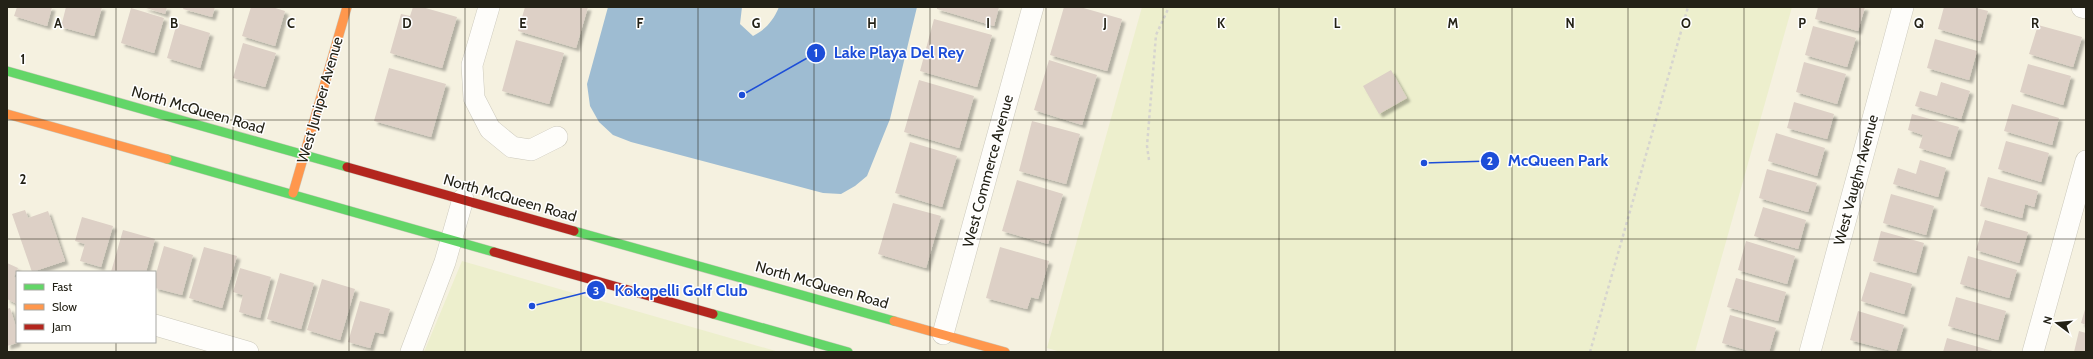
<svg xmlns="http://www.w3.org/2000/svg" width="2093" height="359" font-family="Cabin,sans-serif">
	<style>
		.green { fill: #edefcd }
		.water { fill: #9ebcd2 }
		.building { fill: #ddd0c6; filter: url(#shadow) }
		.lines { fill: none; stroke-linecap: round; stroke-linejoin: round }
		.street-casing { stroke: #ccc9bc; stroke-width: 22 }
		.fast-casing { stroke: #ccc9bc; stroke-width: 10 }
		.slow-casing { stroke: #ccc9bc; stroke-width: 10 }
		.jam-casing { stroke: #ccc9bc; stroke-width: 10 }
		.path { stroke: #d6d4cf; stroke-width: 2.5; stroke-dasharray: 3 3; stroke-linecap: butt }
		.street { stroke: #fefdfa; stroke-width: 21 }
		.fast { stroke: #63d668; stroke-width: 9 }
		.slow { stroke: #ff974d; stroke-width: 9 }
		.jam { stroke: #b3261e; stroke-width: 9 }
		.grid { fill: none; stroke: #242217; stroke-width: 1; stroke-opacity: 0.55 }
		.labels { text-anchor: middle; stroke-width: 3; stroke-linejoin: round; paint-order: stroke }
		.street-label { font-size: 15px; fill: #242217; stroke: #fff }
		.grid-label { font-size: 13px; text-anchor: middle; font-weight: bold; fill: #242217; stroke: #fff; stroke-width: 3; stroke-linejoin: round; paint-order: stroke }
		.leader { fill: none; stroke: #1d4ed8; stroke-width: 1.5 }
		.callout-dot { fill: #1d4ed8; stroke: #fff; stroke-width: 1.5 }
		.mark-label { font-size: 12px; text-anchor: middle; font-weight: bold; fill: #fff }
		.callout-label { font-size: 16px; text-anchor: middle; font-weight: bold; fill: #1d4ed8; stroke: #fff; stroke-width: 3; stroke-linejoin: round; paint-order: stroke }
	</style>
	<defs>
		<filter id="shadow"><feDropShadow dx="3.5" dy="3.5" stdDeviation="1" flood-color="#0004"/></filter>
	</defs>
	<rect width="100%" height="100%" fill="#f5f1e0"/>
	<path class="green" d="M 1142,7 L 1792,7 L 1695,352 L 1061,352 L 1047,348 Z
		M 462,261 L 779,352 L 424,352 Z"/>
	<path class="water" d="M 608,7 L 742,7 L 740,24 L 753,36 C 766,29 773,21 779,7 L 917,7 L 890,119 L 867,176 L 855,186 L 841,194 L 823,193 L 631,142 L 613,135 L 599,122 L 590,106 L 587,84 Z"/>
	<path class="building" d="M 17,7 L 52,7 L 47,26 L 14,16 Z
		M 66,7 L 102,7 L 94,36 L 61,27 Z
		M 143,7 L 167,7 L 165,14 Z
		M 184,7 L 215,7 L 212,17 L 183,9 Z
		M 251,7 L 272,7 L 285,11 L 275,46 L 242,36 Z
		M 413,7 L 422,7 L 457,17 L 442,68 L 390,53 L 401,14 L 410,16 Z
		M 525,7 L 588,7 L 576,48 L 518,31 Z
		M 937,7 L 999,7 L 994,26 L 937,9 Z
		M 1064,7 L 1080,7 L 1122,19 L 1107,71 L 1050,55 Z
		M 1818,7 L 1865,7 L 1858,31 L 1815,19 Z
		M 1944,7 L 1973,7 L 1988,11 L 1980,41 L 1938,29 Z
		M 131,8 L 164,18 L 154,53 L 121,43 Z
		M 934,19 L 992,35 L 977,87 L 920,71 Z
		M 177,23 L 210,33 L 200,68 L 167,58 Z
		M 2038,25 L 2082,37 L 2073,67 L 2029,54 Z
		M 1813,26 L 1856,38 L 1847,67 L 1805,55 Z
		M 1935,39 L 1977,51 L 1969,80 L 1927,68 Z
		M 516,40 L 564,53 L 549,104 L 502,91 Z
		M 243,43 L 276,53 L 265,87 L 233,78 Z
		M 1049,60 L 1097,75 L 1082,125 L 1034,110 Z
		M 1804,62 L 1846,74 L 1837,104 L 1796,92 Z
		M 2028,64 L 2071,76 L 2063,105 L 2020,92 Z
		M 389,68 L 446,84 L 431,137 L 374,121 Z
		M 1391,70 L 1407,98 L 1379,114 L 1363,86 Z
		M 919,80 L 974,96 L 959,148 L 904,132 Z
		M 1941,82 L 1970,91 L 1961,119 L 1915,106 L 1920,91 L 1937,96 Z
		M 1794,102 L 1834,114 L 1827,139 L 1787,128 Z
		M 2012,104 L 2059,118 L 2052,145 L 2004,131 Z
		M 1912,114 L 1959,127 L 1950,157 L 1919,148 L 1923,135 L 1908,130 Z
		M 1032,121 L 1080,134 L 1066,184 L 1019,171 Z
		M 1776,133 L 1825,148 L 1817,176 L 1768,161 Z
		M 2006,141 L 2049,153 L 2041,182 L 1998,169 Z
		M 910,142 L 957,156 L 942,207 L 895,193 Z
		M 1920,160 L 1946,168 L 1938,197 L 1893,184 L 1898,168 L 1916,174 Z
		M 1767,169 L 1817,183 L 1808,212 L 1759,198 Z
		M 1988,177 L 2038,191 L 2034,207 L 2025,204 L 2022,218 L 1980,206 Z
		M 1017,180 L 1063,194 L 1048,244 L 1002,231 Z
		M 1891,194 L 1934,206 L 1926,235 L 1883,223 Z
		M 893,203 L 941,216 L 926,268 L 878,254 Z
		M 1763,207 L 1806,220 L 1798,249 L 1754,236 Z
		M 25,210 L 28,218 L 48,211 L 65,261 L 32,272 L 12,214 Z
		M 82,217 L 113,226 L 101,267 L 80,261 L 85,244 L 75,241 Z
		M 1985,220 L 2028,232 L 2019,263 L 1976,250 Z
		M 123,230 L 155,239 L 146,272 L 111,272 Z
		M 1881,231 L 1924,243 L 1916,273 L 1873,261 Z
		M 1746,241 L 1795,256 L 1787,284 L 1738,270 Z
		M 164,246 L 193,255 L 182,295 L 155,288 L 155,277 Z
		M 204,247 L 237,256 L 222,308 L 189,298 Z
		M 1000,247 L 1049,261 L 1038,299 L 1031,297 L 1027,309 L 986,298 Z
		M 1968,256 L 2017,270 L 2009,298 L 1960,284 Z
		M 7,263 L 18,268 L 14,277 L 17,278 L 17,304 L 7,299 Z
		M 240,268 L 271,277 L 260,318 L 239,312 L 243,295 L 233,292 Z
		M 1870,272 L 1912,284 L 1904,314 L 1861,301 Z
		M 280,273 L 314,283 L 301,329 L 267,319 Z
		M 1736,278 L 1786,292 L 1778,321 L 1727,307 Z
		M 322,279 L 355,289 L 340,340 L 307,330 Z
		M 1956,297 L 2006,311 L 1998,340 L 1948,326 Z
		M 360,301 L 390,309 L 383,334 L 375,332 L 370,348 L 348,342 Z
		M 2086,306 L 2086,325 L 2081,323 Z
		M 10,308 L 17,330 L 17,343 L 7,346 L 7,309 Z
		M 1858,311 L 1904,325 L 1896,352 L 1850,340 Z
		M 1730,315 L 1776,328 L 1769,352 L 1753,352 L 1722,343 Z
		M 2079,331 L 2086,333 L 2086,352 L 2074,352 Z
		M 1947,338 L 1996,352 L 1943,352 Z"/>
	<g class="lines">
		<g class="street-casing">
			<path id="street" d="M 489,7 L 472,65 L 474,98 L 490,129 L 512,147 L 531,150 L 557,137
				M 2082,7 L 2086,8
				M 155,325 L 248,352
				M 943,334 L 1033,7
				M 411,352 L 445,262 L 463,199
				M 1810,352 L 1903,7
				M 2033,352 L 2086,161"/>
		</g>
		<g class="fast-casing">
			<path id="fast" d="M 7,71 L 347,167
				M 167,159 L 494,252
				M 574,231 L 894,321
				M 713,314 L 848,352"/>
		</g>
		<g class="slow-casing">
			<path id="slow" d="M 7,114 L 167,159
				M 293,193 L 347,7
				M 894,321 L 1005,352"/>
		</g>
		<g class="jam-casing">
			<path id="jam" d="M 347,167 L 574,231
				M 494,252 L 713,314"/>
		</g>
		<path class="path" d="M 1149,160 L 1147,146 L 1156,35 L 1169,7
			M 1590,352 L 1688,7"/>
		<use href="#street" class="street"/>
		<use href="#fast" class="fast"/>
		<use href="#slow" class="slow"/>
		<use href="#jam" class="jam"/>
	</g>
	<path class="grid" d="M 116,7 L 116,272M 233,7 L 233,352M 349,7 L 349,352M 465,7 L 465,352M 581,7 L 581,352M 698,7 L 698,352M 814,7 L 814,352M 930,7 L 930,352M 1046,7 L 1046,352M 1163,7 L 1163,352M 1279,7 L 1279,352M 1395,7 L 1395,352M 1512,7 L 1512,352M 1628,7 L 1628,352M 1744,7 L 1744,352M 1860,7 L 1860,352M 1977,7 L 1977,352M 7,120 L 2086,120M 7,239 L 2086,239M 116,342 L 116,352"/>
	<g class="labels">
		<g class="street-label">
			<text transform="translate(320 100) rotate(-74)" y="5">West Juniper Avenue</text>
			<text transform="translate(198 110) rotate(16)" y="5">North McQueen Road</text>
			<text transform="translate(988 171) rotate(-75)" y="5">West Commerce Avenue</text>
			<text transform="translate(1856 180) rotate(-75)" y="5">West Vaughn Avenue</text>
			<text transform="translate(510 198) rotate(16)" y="5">North McQueen Road</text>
			<text transform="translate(822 285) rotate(16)" y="5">North McQueen Road</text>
		</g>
	</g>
	<g class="grid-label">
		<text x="58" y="28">A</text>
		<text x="174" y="28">B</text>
		<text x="291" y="28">C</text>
		<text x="407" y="28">D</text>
		<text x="523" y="28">E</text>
		<text x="640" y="28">F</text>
		<text x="756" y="28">G</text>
		<text x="872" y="28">H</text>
		<text x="988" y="28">I</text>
		<text x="1105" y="28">J</text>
		<text x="1221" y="28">K</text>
		<text x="1337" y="28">L</text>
		<text x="1453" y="28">M</text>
		<text x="1570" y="28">N</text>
		<text x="1686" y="28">O</text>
		<text x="1802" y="28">P</text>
		<text x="1919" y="28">Q</text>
		<text x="2035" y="28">R</text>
		<text x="23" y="64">1</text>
		<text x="23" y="184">2</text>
	</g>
	<path class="leader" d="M742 95L816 53M1424 163L1490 161M532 306L596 290"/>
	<g class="callout-dot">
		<circle cx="742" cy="95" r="4"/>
		<circle cx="1424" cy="163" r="4"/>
		<circle cx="532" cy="306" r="4"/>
		<circle cx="816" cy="53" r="10"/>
		<circle cx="1490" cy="161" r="10"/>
		<circle cx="596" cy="290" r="10"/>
	</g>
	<g class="mark-label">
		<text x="816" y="57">1</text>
		<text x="1490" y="165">2</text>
		<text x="596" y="295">3</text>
	</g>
	<g class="callout-label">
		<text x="899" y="58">Lake Playa Del Rey</text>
		<text x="1558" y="166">McQueen Park</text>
		<text x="681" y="296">Kokopelli Golf Club</text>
	</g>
	<rect width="2093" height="359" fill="none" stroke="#242217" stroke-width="16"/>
	<rect x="16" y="271" width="140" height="72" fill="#ffffff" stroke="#a7a7a2"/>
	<rect x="24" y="284" width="20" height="6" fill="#63d668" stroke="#a7a7a2"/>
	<text x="52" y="291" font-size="12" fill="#242217">Fast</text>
	<rect x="24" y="304" width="20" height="6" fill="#ff974d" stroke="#a7a7a2"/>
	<text x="52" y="311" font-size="12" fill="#242217">Slow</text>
	<rect x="24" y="324" width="20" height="6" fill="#b3261e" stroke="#a7a7a2"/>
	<text x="52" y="331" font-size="12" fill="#242217">Jam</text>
	<g transform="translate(2057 323) rotate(286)" stroke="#ffffff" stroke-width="3" paint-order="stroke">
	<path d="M0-3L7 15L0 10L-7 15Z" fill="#242217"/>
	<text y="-6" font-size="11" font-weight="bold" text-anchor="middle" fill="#242217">N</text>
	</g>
</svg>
